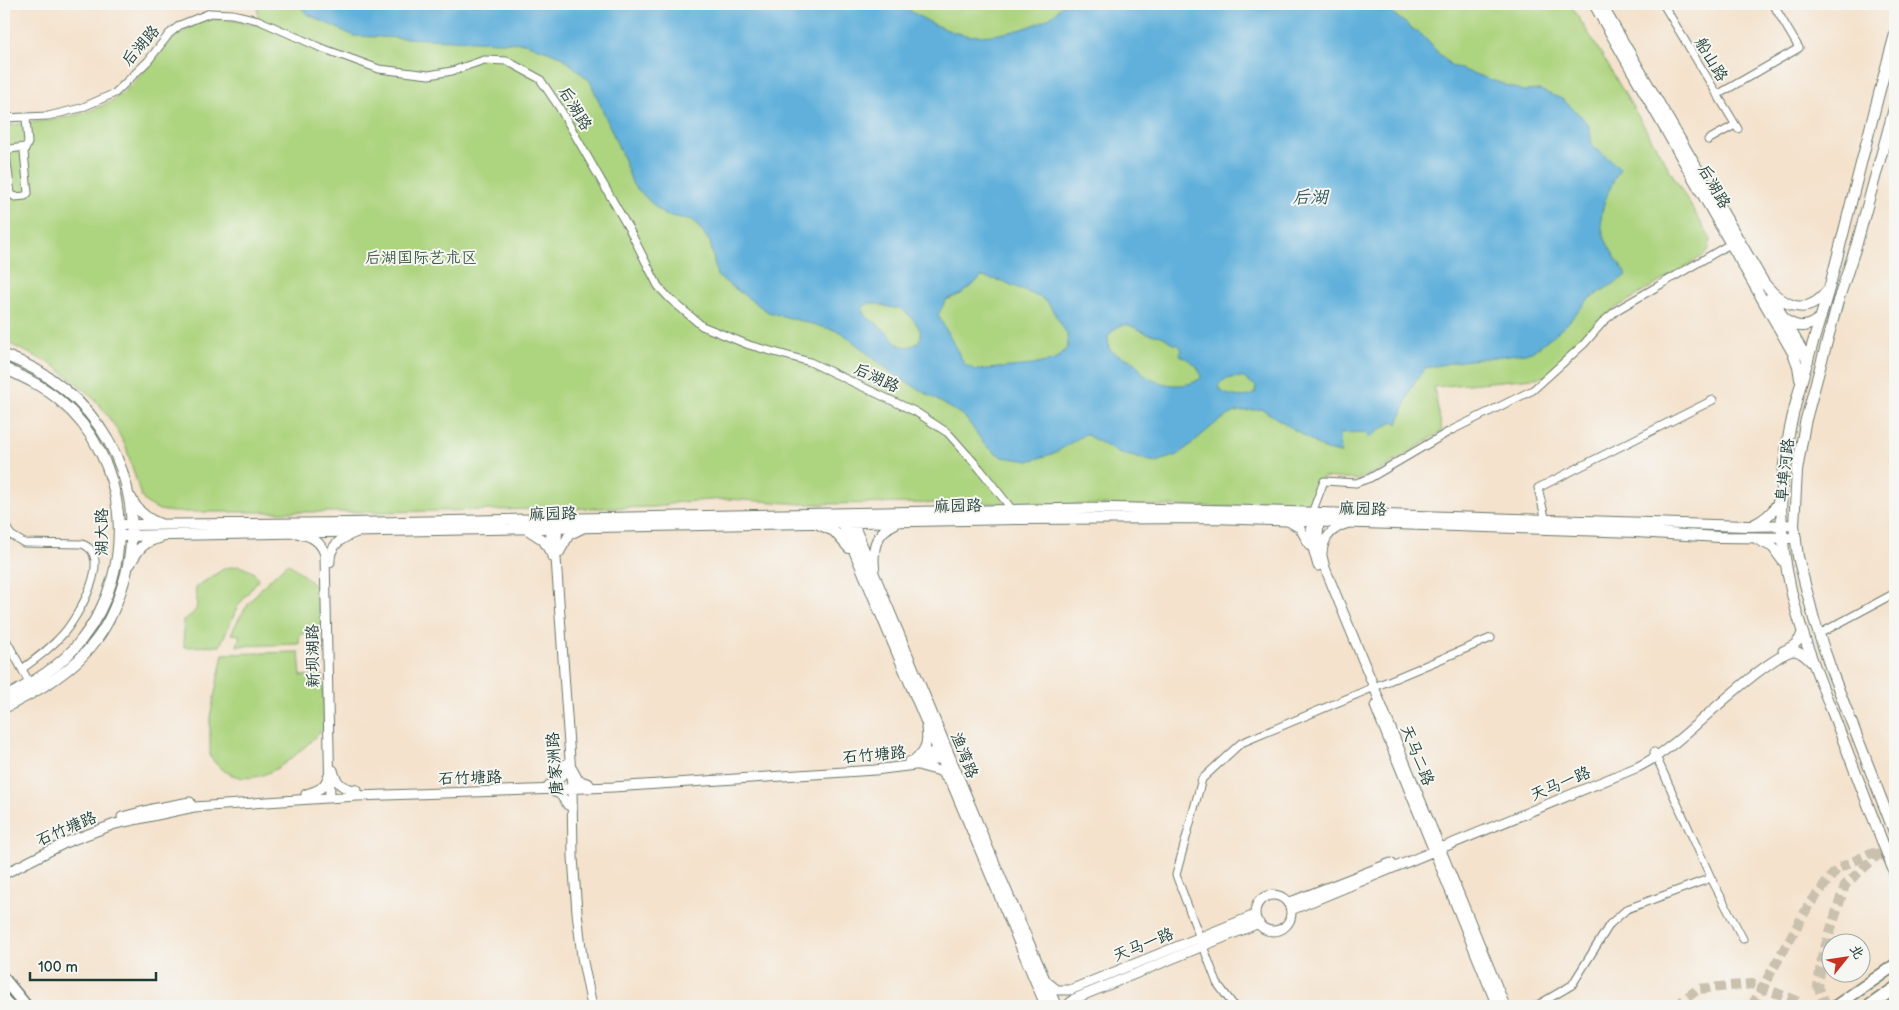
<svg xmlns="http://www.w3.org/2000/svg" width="1899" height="1010" font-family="'Balsamiq Sans','LXGW WenKai TC',sans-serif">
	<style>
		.green { fill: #add47f; stroke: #66885a }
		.water { fill: #61b0db; stroke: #407688; fill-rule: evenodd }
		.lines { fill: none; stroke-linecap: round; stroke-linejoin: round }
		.secondary-tunnel { stroke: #c9c1ae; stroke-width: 10; stroke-dasharray: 10 5; stroke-linecap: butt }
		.minor-casing { stroke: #6a7769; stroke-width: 9 }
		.tertiary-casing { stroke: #6a7769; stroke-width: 11 }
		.secondary-casing { stroke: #6a7769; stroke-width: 12 }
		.primary-casing { stroke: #6a7769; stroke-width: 14 }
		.minor { stroke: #fff; stroke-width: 7 }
		.tertiary { stroke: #fff; stroke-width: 9 }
		.secondary { stroke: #fff; stroke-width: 10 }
		.primary { stroke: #fff; stroke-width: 11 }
		.labels { text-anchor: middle; stroke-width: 4; stroke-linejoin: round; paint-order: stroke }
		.street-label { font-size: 16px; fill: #1f3d34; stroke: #f6f6f2 }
		.park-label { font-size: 16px; fill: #3b5b43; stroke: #f6f6f2 }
		.water-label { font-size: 18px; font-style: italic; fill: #305a5e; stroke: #f6f6f2 }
	</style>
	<rect width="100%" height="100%" fill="#f6f6f2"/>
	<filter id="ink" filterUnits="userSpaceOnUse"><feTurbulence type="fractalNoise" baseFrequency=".02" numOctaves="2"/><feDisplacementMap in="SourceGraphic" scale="10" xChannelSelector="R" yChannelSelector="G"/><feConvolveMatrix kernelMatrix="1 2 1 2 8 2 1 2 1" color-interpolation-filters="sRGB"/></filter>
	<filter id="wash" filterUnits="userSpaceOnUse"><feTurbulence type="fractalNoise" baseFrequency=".0096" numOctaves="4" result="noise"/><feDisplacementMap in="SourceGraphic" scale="20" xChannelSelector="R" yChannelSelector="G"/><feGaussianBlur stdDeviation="1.12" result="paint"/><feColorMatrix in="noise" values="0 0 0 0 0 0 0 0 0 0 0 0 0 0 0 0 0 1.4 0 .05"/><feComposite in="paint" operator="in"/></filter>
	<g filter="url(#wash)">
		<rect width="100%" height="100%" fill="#f4e2cc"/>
		<path class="green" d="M 257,4 L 1570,4 L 1602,55 L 1711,240 L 1708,252 L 1703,256 L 1611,311 L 1545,377 L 1434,387 L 1442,431 L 1383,469 L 1356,480 L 1323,477 L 1309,508 L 963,503 L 803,504 L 728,499 L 679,502 L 657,507 L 379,512 L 173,512 L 159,510 L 145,502 L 141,496 L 126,447 L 114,425 L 99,404 L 79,385 L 53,365 L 4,341 L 4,126 C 39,121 75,120 108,103 C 150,80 168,19 221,19 C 233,19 244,24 255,25 L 259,23 Z
			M 288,563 L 301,573 L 323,594 L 323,633 L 300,634 L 299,644 L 237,646 L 240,635 L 231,634 C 244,605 264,583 288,563 Z
			M 239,566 C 246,569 256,571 258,580 L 238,606 L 220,646 L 184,647 L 183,620 C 204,608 194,606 196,587 L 225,568 Z
			M 299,652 L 301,676 L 323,675 L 324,728 C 293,759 248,805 210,757 L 210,717 L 223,654 Z"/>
		<path class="water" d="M 297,4 L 899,4 C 918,16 939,29 961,34 C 984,40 1030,30 1050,17 C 1055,14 1059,8 1064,4 L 1352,4 L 1392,13 L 1425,38 L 1440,55 L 1452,66 L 1523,91 L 1540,90 L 1562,99 L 1580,115 L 1589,126 L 1592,145 L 1620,168 C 1594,218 1594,228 1627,275 L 1589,299 L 1565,326 L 1532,352 L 1455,362 L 1425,368 L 1411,388 L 1398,424 L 1394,421 L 1368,438 L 1366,432 L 1340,433 L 1341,453 L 1326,450 L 1262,409 L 1235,412 L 1216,423 L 1178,455 L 1155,462 L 1118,453 L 1085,434 L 1055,453 L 1029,461 L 1002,457 L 985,445 L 964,416 L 893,374 L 841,332 L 768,312 L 717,276 L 710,242 L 693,220 L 664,215 L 633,185 L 622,155 L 590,81 L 561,56 L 525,43 L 354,36 L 309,15 ZM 982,277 L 1002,281 L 1041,298 L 1048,303 L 1067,334 L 1068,346 L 1060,356 L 1054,360 L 1033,365 L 976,370 L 965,365 L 938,315 L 946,300 L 961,294 ZM 873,303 C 884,305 890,309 901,308 C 909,315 929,332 917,343 C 913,347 906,347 902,346 C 894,343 890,335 884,330 C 877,323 869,320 863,313 L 863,308 L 867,304 ZM 1122,325 L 1129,325 L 1149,334 L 1162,336 L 1175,345 L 1178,344 L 1182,350 L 1180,355 C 1190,361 1200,365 1201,378 C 1186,389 1163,386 1147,377 C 1141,373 1137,363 1130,360 C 1123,356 1116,355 1109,349 L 1108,336 L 1116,328 ZM 1242,377 L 1256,386 L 1255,393 C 1247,399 1229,397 1221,391 L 1219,384 C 1225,377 1234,378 1242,377 Z"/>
	</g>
	<g filter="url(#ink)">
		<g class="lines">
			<path class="secondary-tunnel" d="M 1676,1006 L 1698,989 L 1752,984 L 1795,1000 L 1802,1006
				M 1752,1006 L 1809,905 L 1837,869 L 1871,853 L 1895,858
				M 1826,1006 L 1818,986 L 1822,957 L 1845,885 L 1895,839"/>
			<g class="minor-casing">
				<path id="minor" d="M 1663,4 L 1738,129
					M 1717,95 L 1799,48 L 1773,4
					M 4,118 L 48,116 L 81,108 L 115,93 L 148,61 L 169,34 L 180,25 L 210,13 L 232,14 L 258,20 L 319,47 L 379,69 L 429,75 L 452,71 L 484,60 L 507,61 L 540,79 L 559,107 L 629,229 L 658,286 L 669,298 L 702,326 L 749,345 L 810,362 L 916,412 L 948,433 L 980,469 L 1014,512
					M 26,118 L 28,143 L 25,147 L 10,149 L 6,155 L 11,194 L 15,197 L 25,196 L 28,193 L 24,152 L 27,145
					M 1708,140 L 1735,125
					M 1312,513 L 1324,481 L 1356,483 L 1370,478 L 1450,431 L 1533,390 L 1584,344 L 1604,321 L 1617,310 L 1730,244
					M 1546,521 L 1538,488 L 1713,400
					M 4,524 L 11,535 L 24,543 L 82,544 C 115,555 77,618 63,634 C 51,648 37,658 22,669
					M 1819,634 L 1895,593
					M 4,636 L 30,684
					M 1654,752 L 1711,878
					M 1234,1006 L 1217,983 L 1176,875 L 1202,779 L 1241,743 L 1491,638
					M 1536,1006 L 1572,985 L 1610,924 L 1627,909 L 1711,878 L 1743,939"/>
			</g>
			<g class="tertiary-casing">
				<path id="tertiary" d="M 1312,515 L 1311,541 L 1318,566
					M 1319,516 L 1318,540 L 1325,568 L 1505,1006
					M 558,521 L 556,558 L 572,788 L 573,857 L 577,912 L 582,957 L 592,1006
					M 1288,521 L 1300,528 L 1310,546
					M 550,522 L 552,557
					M 526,529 L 543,540 L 550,552
					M 300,534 C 312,536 322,543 325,555 L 330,798
					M 559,553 L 569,535 L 583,528
					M 1322,553 C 1323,537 1334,527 1349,523
					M 330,562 C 329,545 342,538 357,532
					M 1783,651 C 1793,646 1799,643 1802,633
					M 1375,706 L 1497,1006
					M 916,758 C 927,750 928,740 926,728
					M 909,762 L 943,748
					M 921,766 L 940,771 L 950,782
					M 572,769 L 578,780 L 589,784
					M 333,770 C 336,784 343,789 357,790
					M 549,785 C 560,780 564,775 566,764
					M 552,791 L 560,794 L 568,805
					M 306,794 C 317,791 325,788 328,777
					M 122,817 L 152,809 L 190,802
					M 4,874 L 67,842 L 115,824 L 194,807 L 357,796 L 613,787 L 875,770 L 923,764 L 947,755
					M1255 913a18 18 0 1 1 36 0a18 18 0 1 1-36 0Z
					M 1288,903 L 1391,863
					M 1291,910 L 1638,767 C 1650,761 1662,753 1673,744 C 1693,729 1775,650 1795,651 C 1802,652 1809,660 1813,664
					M 1046,981 L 1057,990 L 1070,990 L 1255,915
					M 1067,1006 L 1074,999 L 1259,923"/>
			</g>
			<g class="secondary-casing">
				<path id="secondary" d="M 1594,4 L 1793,353 L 1798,366 L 1800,379
					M 1601,4 L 1764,283 C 1782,305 1806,319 1827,291
					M 1895,34 C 1872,117 1852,201 1830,285 C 1805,375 1771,455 1784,551 C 1791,608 1812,661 1833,714 C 1854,768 1874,821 1895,874
					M 1895,105 L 1857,243 L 1838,301 L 1805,423 L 1797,471 L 1794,525 L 1798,557 L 1815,623 L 1833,675 L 1895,834
					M 1771,296 L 1808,361
					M 1785,320 C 1799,329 1808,328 1821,317
					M 4,355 C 95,388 150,477 126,574 C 120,596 111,620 97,639 C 73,672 39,690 4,708
					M 4,368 C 23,377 43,386 59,400 C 130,459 138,568 82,639 C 62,666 33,682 4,698
					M 131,498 C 137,511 146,519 160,524
					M 840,517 L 1046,1006
					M 851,519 L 986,844 L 1056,1006
					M 120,525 L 352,523 L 1111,508 L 1254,511 L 1746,526 L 1794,525
					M 820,525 L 834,531 L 849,548
					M 1753,525 C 1766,519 1776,511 1780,497
					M 120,536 L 1016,519 L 1214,518 L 1636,532 L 1719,537 L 1796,538
					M 1757,539 L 1773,547 L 1783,561
					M 130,564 C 137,550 144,541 159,538
					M 874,568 C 872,547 876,532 896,523"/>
			</g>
			<g class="primary-casing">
				<path id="primary" d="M 4,979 L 26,1006
					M 4,1000 L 9,1006
					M 1836,1006 L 1895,965
					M 1869,1006 L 1895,988"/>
			</g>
			<use href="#minor" class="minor"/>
			<use href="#tertiary" class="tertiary"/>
			<use href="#secondary" class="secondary"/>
			<use href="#primary" class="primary"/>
		</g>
	</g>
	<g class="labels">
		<g class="street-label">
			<text transform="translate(140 45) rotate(-49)" y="6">后湖路</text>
			<text transform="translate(1712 59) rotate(59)" y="6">船山路</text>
			<text transform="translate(576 108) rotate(59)" y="6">后湖路</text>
			<text transform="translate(1715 186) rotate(60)" y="6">后湖路</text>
			<text transform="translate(877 377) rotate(25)" y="6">后湖路</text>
			<text transform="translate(1784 470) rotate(-84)" y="6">阜埠河路</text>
			<text transform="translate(958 505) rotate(-1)" y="6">麻园路</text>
			<text transform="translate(1363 508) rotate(2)" y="6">麻园路</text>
			<text transform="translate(553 513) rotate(-1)" y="6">麻园路</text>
			<text transform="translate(101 532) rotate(-90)" y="6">湖大路</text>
			<text transform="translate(312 656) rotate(-91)" y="6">新坝湖路</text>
			<text transform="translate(874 754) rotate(-5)" y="6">石竹塘路</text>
			<text transform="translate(965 755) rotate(68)" y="6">渔湾路</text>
			<text transform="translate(1418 755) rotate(68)" y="6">天马二路</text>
			<text transform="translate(554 764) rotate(-94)" y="6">唐家洲路</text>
			<text transform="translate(470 777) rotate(-2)" y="6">石竹塘路</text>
			<text transform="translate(1560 783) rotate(-23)" y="6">天马一路</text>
			<text transform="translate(66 828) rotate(-23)" y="6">石竹塘路</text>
			<text transform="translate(1143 944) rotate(-22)" y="6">天马一路</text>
		</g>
		<g class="park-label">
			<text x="421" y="263">后湖国际艺术区</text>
		</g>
		<g class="water-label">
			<text x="1310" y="203">后湖</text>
		</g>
	</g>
	<rect width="1899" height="1010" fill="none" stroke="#f6f6f2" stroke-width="20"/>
	<g transform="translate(1846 958) rotate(60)"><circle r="24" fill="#f6f6f2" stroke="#a0aca6"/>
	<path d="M0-4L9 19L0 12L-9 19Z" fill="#c8321e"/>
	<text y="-8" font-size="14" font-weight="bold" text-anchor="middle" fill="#1f3d34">北</text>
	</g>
	<path d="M30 972v8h126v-8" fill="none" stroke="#1f3d34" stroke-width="2.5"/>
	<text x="38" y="972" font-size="15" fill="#1f3d34" stroke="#f6f6f2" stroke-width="4" paint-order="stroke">100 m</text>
</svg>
